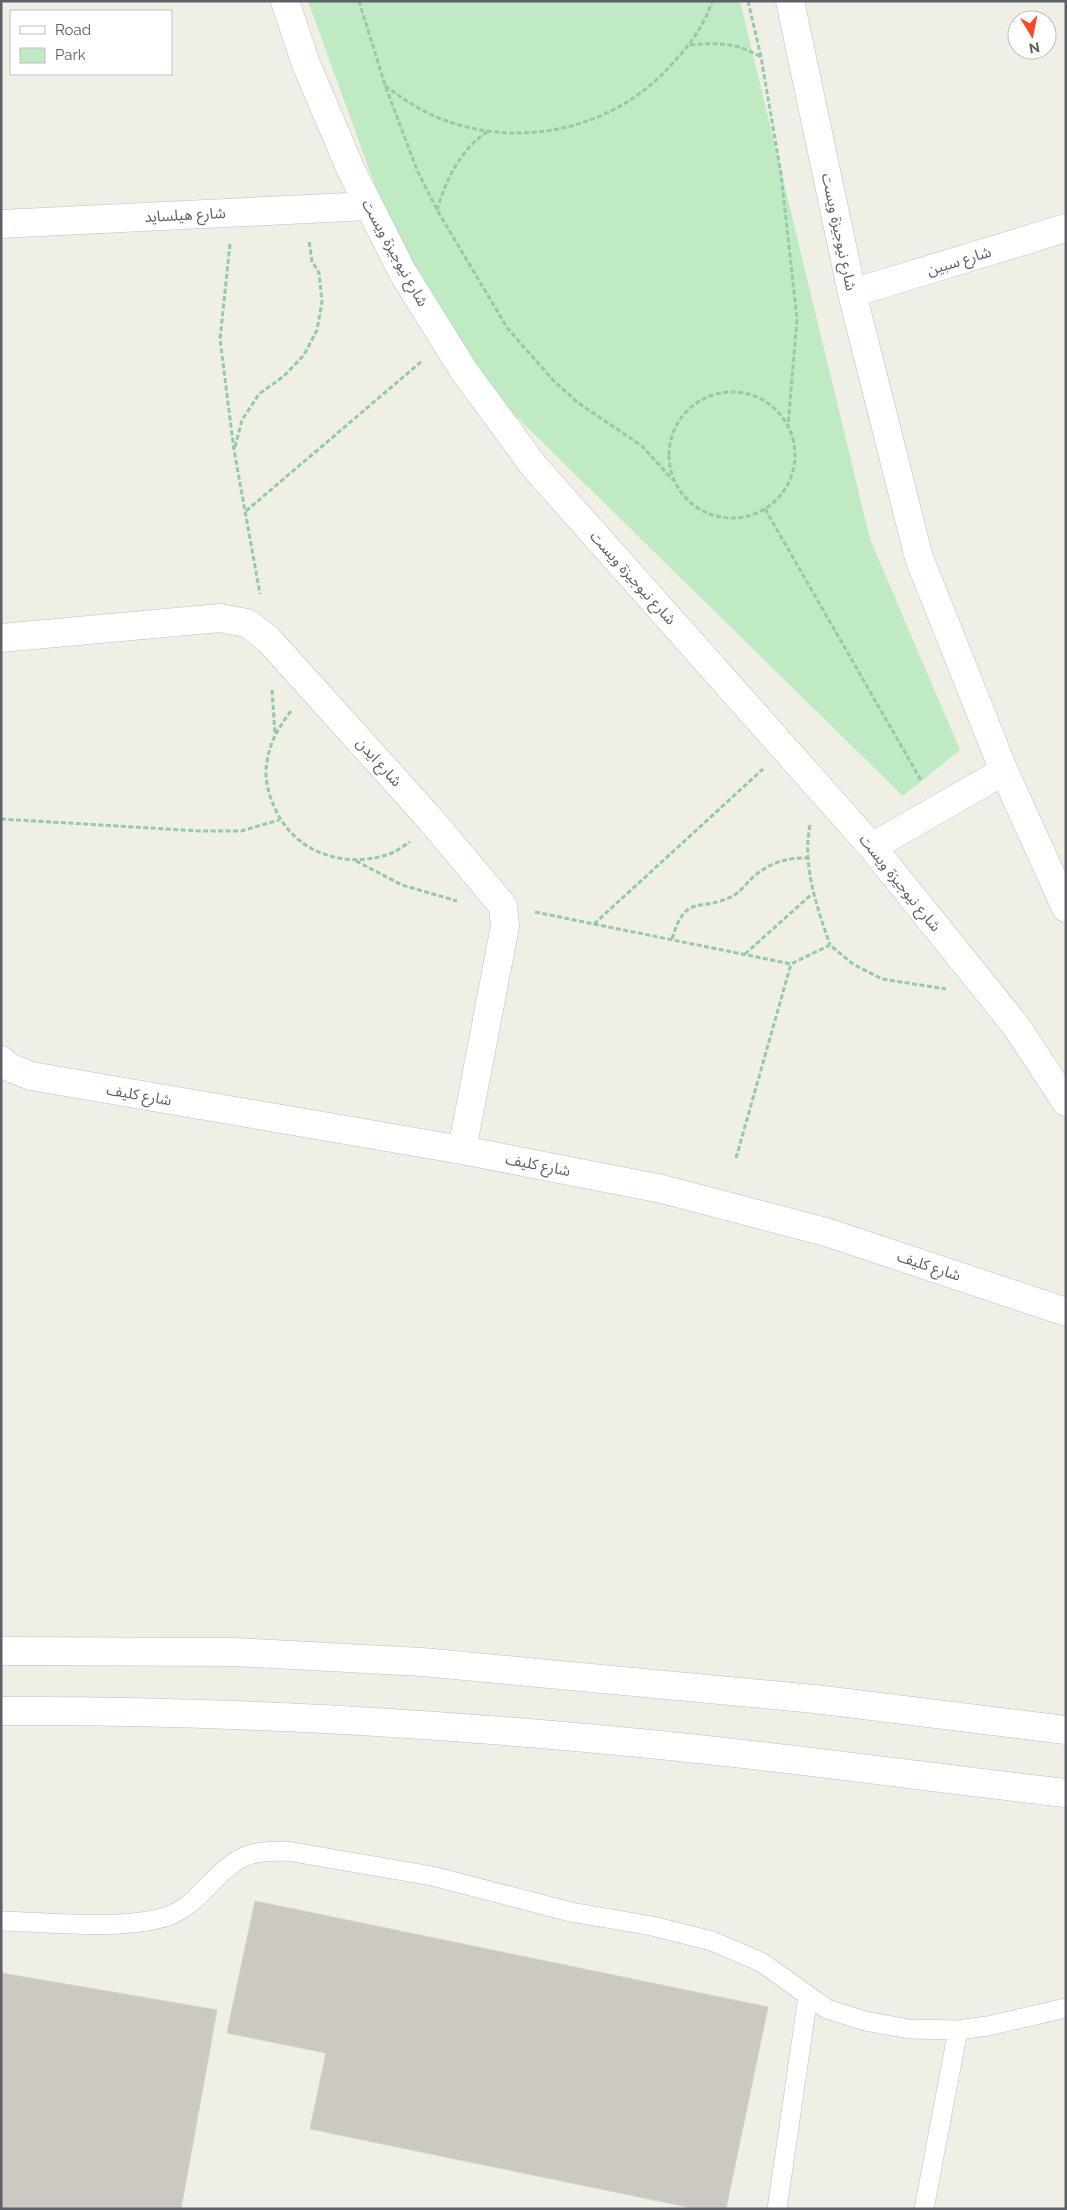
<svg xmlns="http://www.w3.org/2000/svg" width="1067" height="2210" font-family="Raleway,'Noto Sans Arabic',sans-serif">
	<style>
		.green { fill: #bfeac4 }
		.building { fill: #cbc9c2; stroke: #d6d2c2 }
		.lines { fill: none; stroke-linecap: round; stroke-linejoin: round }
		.lane-casing { stroke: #bcbec5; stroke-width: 20 }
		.street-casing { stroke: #bcbec5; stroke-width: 29 }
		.path { stroke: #96c9aa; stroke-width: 3; stroke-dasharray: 5 2.5; stroke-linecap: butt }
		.lane { stroke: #fff; stroke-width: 19 }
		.street { stroke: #fff; stroke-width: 28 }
		.labels { text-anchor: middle; stroke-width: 4; stroke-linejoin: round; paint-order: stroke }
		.street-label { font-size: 15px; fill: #5c6067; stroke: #fff }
	</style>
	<rect width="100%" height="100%" fill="#f0efe5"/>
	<path class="green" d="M 308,1 L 740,1 L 870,539 L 960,750 L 903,796 L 427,329 Z"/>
	<path class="building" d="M 255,1901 L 768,2007 L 726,2209 L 697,2209 L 310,2129 L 326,2053 L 227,2033 Z
		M 1,1973 L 217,2010 L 181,2209 L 1,2209 Z"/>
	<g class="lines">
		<g class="lane-casing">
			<path id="lane" d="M 1,1921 C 49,1922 124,1931 168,1916 C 200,1905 215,1869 246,1856 C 259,1851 273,1851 287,1851 L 432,1876 L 571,1912 L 652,1926 L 712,1941 L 761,1962 L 827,2009 L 865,2021 L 909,2029 L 958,2030 L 988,2026 L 1066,2008
				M 777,2209 L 808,1996
				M 924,2209 L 958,2030"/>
		</g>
		<g class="street-casing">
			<path id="street" d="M 285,1 L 306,64 L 351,170 L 403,273 L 464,371 L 533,465 L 872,847 L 1016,1026 L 1066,1102
				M 790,1 L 852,293 L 919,558 L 1004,771 L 1066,908
				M 1,224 L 369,206
				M 852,293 L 1066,228
				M 1,638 L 220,618 L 247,623 L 268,639 L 431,820 L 503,906 L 505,926 L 462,1150
				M 872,847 L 1004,771
				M 1,1060 L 9,1067 L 31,1076 L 462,1150 L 662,1189 L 826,1232 L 1066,1312
				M 1,1651 L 235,1652 L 422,1662 L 815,1699 L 1066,1730
				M 1,1711 C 193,1710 384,1720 575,1737 C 739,1751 902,1774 1066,1793"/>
		</g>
		<path class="path" d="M 359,1 L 385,85 L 417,170 L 437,210 L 508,329 L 553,380 L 577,402 L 642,446 L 673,480
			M 748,1 L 761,57 L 781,174 L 797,319 L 788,426
			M 690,45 C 717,42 738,43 761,57
			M 385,86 C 401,97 416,108 434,116 C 514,151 613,131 671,65 C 688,47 705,25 712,1
			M 437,210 C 446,180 460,150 487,132
			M 230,244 L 220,339 L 234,450 L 260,594
			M669 455a63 63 0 1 1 126 0a63 63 0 1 1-126 0Z
			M 235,447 L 242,420 L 259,394 L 284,376 L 304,355 L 317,330 L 322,302 L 319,273 L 312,261 L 309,241
			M 765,509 L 922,782
			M 246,511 L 422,361
			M 272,690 L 275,734
			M 291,711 C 279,727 270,741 267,762 C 264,776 268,793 274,806 C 292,850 339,868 383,856 C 393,854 402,847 410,842
			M 1,819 L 200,831 L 241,831 L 279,820
			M 810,825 C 802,866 817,907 830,945
			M 356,861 L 402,885 L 457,901
			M 535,912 L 791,964 L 830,945 L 853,964 L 882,979 L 946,989
			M 594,924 L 763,769
			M 672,939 C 686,892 699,913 733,896 C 739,893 745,885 750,880 C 766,864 786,857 809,858
			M 745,954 L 812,894
			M 736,1158 L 791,964"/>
		<use href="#lane" class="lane"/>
		<use href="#street" class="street"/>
	</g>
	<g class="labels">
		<g class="street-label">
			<text transform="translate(185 215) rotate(-3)" y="5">شارع هيلسايد</text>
			<text transform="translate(839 232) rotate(78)" y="5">شارع نيوجيزة ويست</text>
			<text transform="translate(395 253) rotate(61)" y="5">شارع نيوجيزة ويست</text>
			<text transform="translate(959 261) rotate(-17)" y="5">شارع سبين</text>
			<text transform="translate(633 578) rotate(48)" y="5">شارع نيوجيزة ويست</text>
			<text transform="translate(379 762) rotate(48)" y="5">شارع ايدن</text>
			<text transform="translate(900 883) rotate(51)" y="5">شارع نيوجيزة ويست</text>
			<text transform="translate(139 1095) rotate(10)" y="5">شارع كليف</text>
			<text transform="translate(538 1165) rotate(11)" y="5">شارع كليف</text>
			<text transform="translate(929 1266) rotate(18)" y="5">شارع كليف</text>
		</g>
	</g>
	<rect width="1067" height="2210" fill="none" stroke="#5c6067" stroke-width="5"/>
	<rect x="10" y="10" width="162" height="65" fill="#ffffff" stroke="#bebfc2"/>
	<rect x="20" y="26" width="25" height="8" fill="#ffffff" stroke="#bebfc2"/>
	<text x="55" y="35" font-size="15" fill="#5c6067">Road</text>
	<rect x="20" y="48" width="25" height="15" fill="#bfeac4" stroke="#bebfc2"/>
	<text x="55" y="60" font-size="15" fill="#5c6067">Park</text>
	<g transform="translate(1032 35) rotate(170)"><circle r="24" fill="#ffffff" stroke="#bebfc2"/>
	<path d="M0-4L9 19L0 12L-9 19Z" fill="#f84a23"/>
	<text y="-8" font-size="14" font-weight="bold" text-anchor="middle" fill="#5c6067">N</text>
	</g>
</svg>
